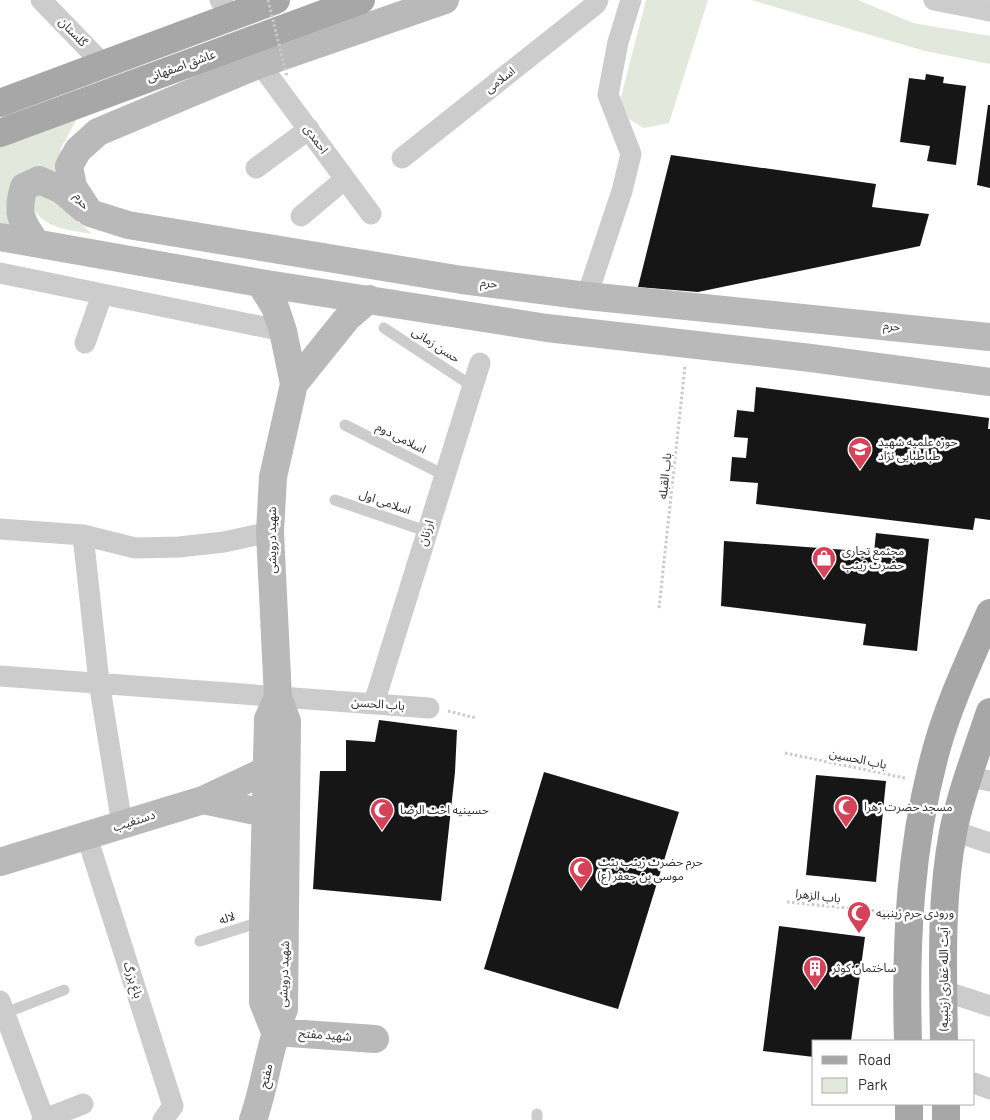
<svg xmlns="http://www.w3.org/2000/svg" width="990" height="1120" font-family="Barlow,'Noto Sans Arabic',sans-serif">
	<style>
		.green { fill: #e3e8dc }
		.building { fill: #161616 }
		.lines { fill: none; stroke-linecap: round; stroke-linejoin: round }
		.path { stroke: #c9c9c9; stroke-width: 3; stroke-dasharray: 2.5 2.5; stroke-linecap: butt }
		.lane { stroke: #ccc; stroke-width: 11 }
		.street { stroke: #ccc; stroke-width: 21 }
		.secondary { stroke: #b9b9b9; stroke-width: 28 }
		.primary { stroke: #a7a7a7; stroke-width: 28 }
		.path-bridge { stroke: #c9c9c9; stroke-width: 3; stroke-dasharray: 2.5 2.5; stroke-linecap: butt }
		.labels { text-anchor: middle; stroke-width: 5; stroke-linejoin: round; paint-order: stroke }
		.street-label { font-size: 12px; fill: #2f2f2f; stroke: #fff }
		.poi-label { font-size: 12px; fill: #2f2f2f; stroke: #fff; text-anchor: start }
	</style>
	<rect width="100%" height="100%" fill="#fff"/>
	<path class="green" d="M 646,0 L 708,0 L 669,123 L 644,128 L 629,119 L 620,101 Z
		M 751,0 L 858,0 L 913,23 L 990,36 L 990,64 L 925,51 Z
		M 78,117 L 61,148 L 59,173 L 38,171 L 9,192 L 6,210 L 14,227 L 0,225 L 0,147 Z
		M 36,195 L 49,195 L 92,234 C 68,230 41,228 31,204 Z"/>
	<path class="building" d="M 926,74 L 944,77 L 943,83 L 966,86 L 956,165 L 927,161 L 930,146 L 900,142 L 909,78 L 925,80 Z
		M 988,105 L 990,105 L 990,188 L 977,185 Z
		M 671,155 L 876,184 L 872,207 L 929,214 L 920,246 L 698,292 L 638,287 Z
		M 756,387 L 989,418 L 988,429 L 990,429 L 990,520 L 975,518 L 973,530 L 756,504 L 758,483 L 730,481 L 732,457 L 746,458 L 748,438 L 734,437 L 737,410 L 754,412 Z
		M 876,533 L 929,539 L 917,651 L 863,645 L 866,624 L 721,606 L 724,541 L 874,552 Z
		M 379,720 L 457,730 L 455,772 L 441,901 L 313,889 L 320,771 L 346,771 L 346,740 L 375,742 Z
		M 544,772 L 679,812 L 618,1009 L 484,969 Z
		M 816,775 L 886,781 L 876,882 L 806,875 Z
		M 779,926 L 865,937 L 851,1041 L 814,1041 L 814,1057 L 763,1051 Z"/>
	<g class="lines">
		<path class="path" d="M 659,608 L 685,366
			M 448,711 L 476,718
			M 785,753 L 905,778
			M 787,902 L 888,912"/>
		<path class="lane" d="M 384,328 L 472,386
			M 345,425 L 444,475
			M 335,500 L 426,531
			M 200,941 L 263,921
			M 5,1013 L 64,990
			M 537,1120 L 537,1114"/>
		<path class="street" d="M 41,0 L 104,65
			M 220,0 L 232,16
			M 934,0 L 990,11
			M 260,64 L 371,214
			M 402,158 L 596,4 L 598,0
			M 256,168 L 309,129
			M 301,216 L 345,179
			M 0,273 L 283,331
			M 587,296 L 622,191 L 631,154 L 608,95 L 618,42 L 631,0
			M 85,343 L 102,295
			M 0,529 L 83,535 L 135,548 L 179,547 L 224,542 L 270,532
			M 83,535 L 99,682 L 122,824
			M 0,676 L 429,708
			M 374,703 L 480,363
			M 969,777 L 990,781
			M 953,831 L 990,843
			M 87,837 L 173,1106 L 163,1120
			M 944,991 L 990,1006
			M 0,1001 L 44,1119
			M 974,1083 L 990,1089
			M 42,1120 L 83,1104"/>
		<path class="secondary" d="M 445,0 L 260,64 L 98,132 L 78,150 L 69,166 L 73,187 L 90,213 L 128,225 L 462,280 L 587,296 L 990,337
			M 0,237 L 260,283 L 547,328 L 811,358 L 990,382
			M 36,243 C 21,221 16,213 24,187 L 39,180 L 62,190 L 83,208
			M 294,384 L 348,317 L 369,299
			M 203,800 L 265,813
			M 0,862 L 203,800 L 265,771
			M 275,1032 L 263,1002 L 263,921 L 268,719 L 278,698
			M 275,1032 L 375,1039
			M 253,1120 C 266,1083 269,1045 284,1009 L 287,721 L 278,698 L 270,532 L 273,477 L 294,384 L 283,331 L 275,307 L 260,283"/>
		<path class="primary" d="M 0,103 L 276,0
			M 0,133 L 361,0
			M 908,1041 C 905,942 910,843 937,747 C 950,701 971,657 990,613
			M 944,1041 C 943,972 940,901 953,832 C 961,792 977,751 990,712
			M 909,1104 L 909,1120
			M 946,1104 L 946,1120"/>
		<path class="path-bridge" d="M 268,0 L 287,77"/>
	</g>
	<defs>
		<g id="school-pin" transform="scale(1.25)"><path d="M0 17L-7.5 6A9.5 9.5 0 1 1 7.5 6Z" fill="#d64257" stroke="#fff"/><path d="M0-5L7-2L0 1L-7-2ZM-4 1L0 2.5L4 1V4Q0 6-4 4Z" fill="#fff"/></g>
		<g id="shop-pin" transform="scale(1.25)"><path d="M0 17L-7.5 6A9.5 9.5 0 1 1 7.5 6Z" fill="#d64257" stroke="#fff"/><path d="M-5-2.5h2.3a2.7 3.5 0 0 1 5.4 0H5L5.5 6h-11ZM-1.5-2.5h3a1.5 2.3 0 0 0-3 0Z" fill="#fff"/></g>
		<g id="mosque-pin" transform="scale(1.25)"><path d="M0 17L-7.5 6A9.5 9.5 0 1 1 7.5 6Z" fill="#d64257" stroke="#fff"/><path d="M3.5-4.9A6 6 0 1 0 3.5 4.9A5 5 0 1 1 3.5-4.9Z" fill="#fff"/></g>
		<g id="building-pin" transform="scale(1.25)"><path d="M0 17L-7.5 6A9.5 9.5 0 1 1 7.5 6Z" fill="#d64257" stroke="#fff"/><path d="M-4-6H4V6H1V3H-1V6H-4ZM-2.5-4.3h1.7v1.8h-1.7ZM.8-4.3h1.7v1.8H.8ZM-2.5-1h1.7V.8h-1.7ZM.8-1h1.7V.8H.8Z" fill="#fff"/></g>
	</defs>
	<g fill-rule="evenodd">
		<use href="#school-pin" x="860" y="449"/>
		<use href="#shop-pin" x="824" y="558"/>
		<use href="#mosque-pin" x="846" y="807"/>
		<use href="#mosque-pin" x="382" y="810"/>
		<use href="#mosque-pin" x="581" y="869"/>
		<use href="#mosque-pin" x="859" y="913"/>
		<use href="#building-pin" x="815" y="968"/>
	</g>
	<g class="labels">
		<g class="street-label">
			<text transform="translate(73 32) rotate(46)" y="4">گلستان</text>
			<text transform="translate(181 66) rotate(-20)" y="4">عاشق اصفهانی</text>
			<text transform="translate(500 80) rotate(-38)" y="4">اسلامی</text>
			<text transform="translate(316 139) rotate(54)" y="4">احمدی</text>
			<text transform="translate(82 201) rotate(57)" y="4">حرم</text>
			<text transform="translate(489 283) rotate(7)" y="4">حرم</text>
			<text transform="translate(892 326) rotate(6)" y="4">حرم</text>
			<text transform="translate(436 345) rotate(33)" y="4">حسن زمانی</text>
			<text transform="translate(401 438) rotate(27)" y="4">اسلامی دوم</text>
			<text transform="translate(665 476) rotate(-84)" y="4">باب القبله</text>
			<text transform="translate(385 502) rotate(19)" y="4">اسلامی اول</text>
			<text transform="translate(426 533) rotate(-73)" y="4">ارزنان</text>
			<text transform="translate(272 540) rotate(-90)" y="4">شهید درویشی</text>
			<text transform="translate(378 704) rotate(4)" y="4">باب الحسن</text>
			<text transform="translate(858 759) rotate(12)" y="4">باب الحسین</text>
			<text transform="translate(134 821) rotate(-18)" y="4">دستغیب</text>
			<text transform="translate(818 896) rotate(6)" y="4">باب الزهرا</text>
			<text transform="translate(227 918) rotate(-17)" y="4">لاله</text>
			<text transform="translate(284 974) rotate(-88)" y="4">شهید درویشی</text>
			<text transform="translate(944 979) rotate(-90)" y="4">آیت الله غفاری (زینبیه)</text>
			<text transform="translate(133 980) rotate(72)" y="4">باغ بزرگ</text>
			<text transform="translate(325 1035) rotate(4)" y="4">شهید مفتح</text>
			<text transform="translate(266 1076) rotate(-78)" y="4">مفتح</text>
		</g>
		<g class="poi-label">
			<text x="878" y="446">حوزه علمیه شهید<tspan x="878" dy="14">طباطبایی نژاد</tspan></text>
			<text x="842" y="555">مجتمع تجاری<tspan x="842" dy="14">حضرت زینب</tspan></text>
			<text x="864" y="811">مسجد حضرت زهرا</text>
			<text x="400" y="814">حسینیه اخت الرضا</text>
			<text x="598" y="866">حرم حضرت زینب بنت<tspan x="598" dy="14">موسی بن جعفر (ع)</tspan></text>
			<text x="876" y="917">ورودی حرم زینبیه</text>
			<text x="832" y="972">ساختمان کوثر</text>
		</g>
	</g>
	<rect x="812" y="1040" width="162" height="65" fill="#ffffff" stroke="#acacac"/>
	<rect x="822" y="1056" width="25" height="8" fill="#a7a7a7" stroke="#acacac"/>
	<text x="858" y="1065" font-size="15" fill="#2f2f2f">Road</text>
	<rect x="822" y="1078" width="25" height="15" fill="#e3e8dc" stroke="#acacac"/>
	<text x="858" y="1090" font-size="15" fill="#2f2f2f">Park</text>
</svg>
